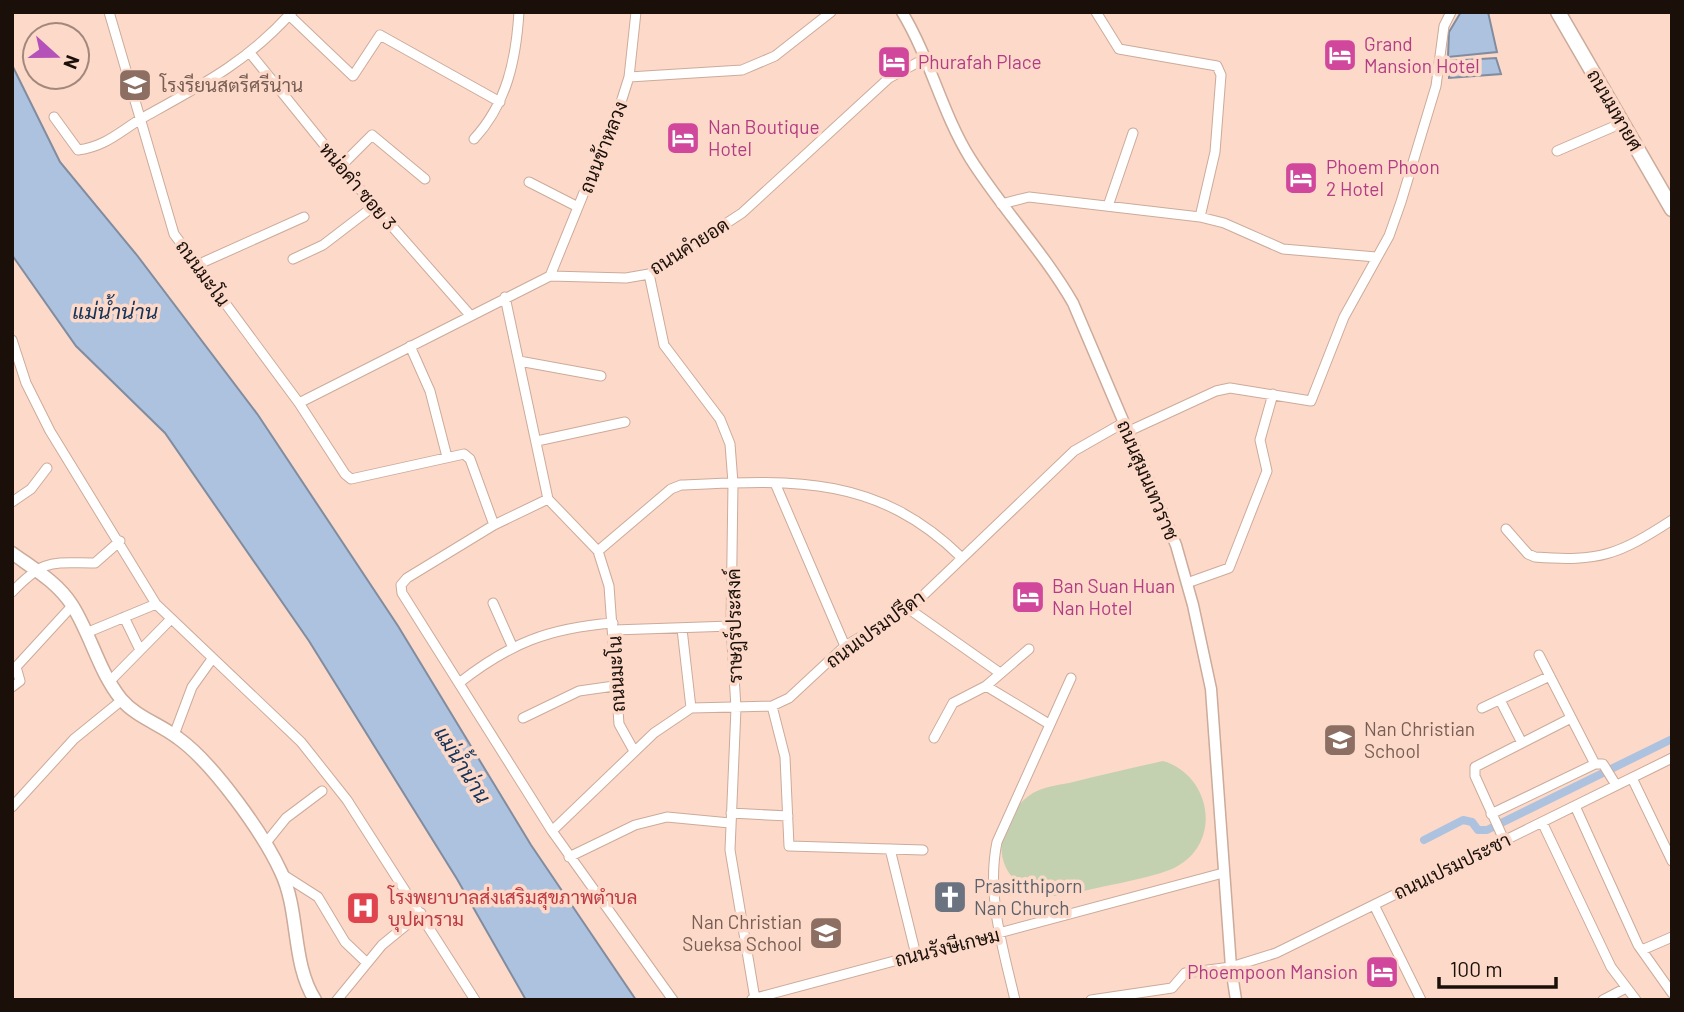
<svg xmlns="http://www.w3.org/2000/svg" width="1684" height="1012" font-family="Barlow,Sarabun,sans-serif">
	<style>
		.green { fill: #c4d1b0 }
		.water { fill: #adc2df; stroke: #818c9f; stroke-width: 2 }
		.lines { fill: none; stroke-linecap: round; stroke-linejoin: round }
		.canal { stroke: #adc2df; stroke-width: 8 }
		.minor-casing { stroke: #ccab9a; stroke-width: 11 }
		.tertiary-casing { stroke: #ccab9a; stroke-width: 13 }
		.secondary-casing { stroke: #ccab9a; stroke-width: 15 }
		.primary-casing { stroke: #ccab9a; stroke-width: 17 }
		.minor { stroke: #fff; stroke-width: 9 }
		.tertiary { stroke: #fff; stroke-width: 10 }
		.secondary { stroke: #fff; stroke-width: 12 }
		.primary { stroke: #fff; stroke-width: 14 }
		.labels { text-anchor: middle; stroke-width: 7; stroke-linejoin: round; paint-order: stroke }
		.hotel-label { font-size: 19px; fill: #b23c85; stroke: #fcd9c8; text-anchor: start }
		.education-label { font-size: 19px; fill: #785e54; stroke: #fcd9c8; text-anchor: start }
		.street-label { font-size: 19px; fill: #1a0f09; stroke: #fcd9c8 }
		.worship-label { font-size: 19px; fill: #5b616d; stroke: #fcd9c8; text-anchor: start }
		.health-label { font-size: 19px; fill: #be3a42; stroke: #fcd9c8; text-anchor: start }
		.water-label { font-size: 21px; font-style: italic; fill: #153258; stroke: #fcd9c8 }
	</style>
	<rect width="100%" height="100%" fill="#fcd9c8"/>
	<path class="green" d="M 1163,761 C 1211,775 1223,842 1176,867 C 1160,876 1109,885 1088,890 C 1070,895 1049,900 1031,891 C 986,870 997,816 1033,793 C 1043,787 1058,785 1069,783 C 1100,775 1132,768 1163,761 Z"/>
	<path class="water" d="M 1461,12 L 1488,12 L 1497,52 L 1448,57 L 1449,32 Z
		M 1496,58 L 1501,74 L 1449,78 L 1449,61 Z
		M 12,65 L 60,162 L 136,254 L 258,415 L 398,626 L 531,845 L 636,1000 L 526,1000 L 457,879 L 309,641 L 165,433 L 76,346 L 12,255 Z"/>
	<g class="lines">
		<path class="canal" d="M 1424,840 L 1463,820 L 1472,822 L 1478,830 L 1487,830 L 1672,739"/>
		<g class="minor-casing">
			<path id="minor" d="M 109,12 L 174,234 L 299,403 L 345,474 L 351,479 L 464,454 L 470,459 L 494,525
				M 1096,12 L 1119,49 L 1217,66 L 1221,75 L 1215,152 L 1200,217
				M 289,15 L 353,76 L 380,35 L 500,102
				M 250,53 L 368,199 L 470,315
				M 629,77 L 742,70 L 775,56 L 831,12
				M 54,117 L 78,150 C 107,146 120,131 144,117 C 202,85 247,62 292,12
				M 474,139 C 507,103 516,60 519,12
				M 1557,151 L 1622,123
				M 341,166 L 372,135 L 425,179
				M 529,182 L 578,207
				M 1001,204 L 1029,197 L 1200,217 L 1224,223 L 1283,249 L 1376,257
				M 1108,206 L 1133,133
				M 293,259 L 323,245 L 374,206
				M 197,265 L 304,217
				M 649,274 L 664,345 L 720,419 L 730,444 L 733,483 L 731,626 L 736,708 L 730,850 L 755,999
				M 550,276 L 622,99 L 629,77 L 636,12
				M 505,297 L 548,499 L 598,551 L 609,586 L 619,724 L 634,751
				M 12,340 L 26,383 L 50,431 L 156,604 L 301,742 L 347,800 L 475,1000
				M 410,346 L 430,391 L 447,457
				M 519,361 L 601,376
				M 299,403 L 550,276 L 626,278 L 649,274 L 742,213 L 889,78 L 924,59
				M 1127,432 L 1216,391 L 1230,388 L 1311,401 L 1344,317 L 1389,236 L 1401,202 L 1436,86 L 1444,26 L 1451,12
				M 537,441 L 625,422
				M 775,483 L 845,646
				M 548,499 L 494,525 L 407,578 L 401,585 L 402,593 L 552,831
				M 12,502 L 31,489 L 47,468
				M 1506,529 L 1528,554 L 1535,557 C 1600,562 1618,555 1672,520
				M 598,551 L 671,489 L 681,485 C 792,480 876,474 961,557
				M 1187,583 L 1229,568 L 1267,471 L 1260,440 L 1273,394
				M 12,592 C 45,558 50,563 95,563 L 120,541
				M 493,603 L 513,648
				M 909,609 L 1000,673
				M 124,617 L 140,650
				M 682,629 L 691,708
				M 614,630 L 731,626
				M 86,633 L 156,604
				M 1539,655 L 1595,764
				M 110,681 L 171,619
				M 459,683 C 510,643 549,628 613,623
				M 986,686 L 1049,724
				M 12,687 L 20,681 L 16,667 L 72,606
				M 1500,700 L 1522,743
				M 772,706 L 785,757 L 789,846 L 923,850
				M 1482,708 L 1550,676
				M 523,718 L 579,691 L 614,686
				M 174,735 L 192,687 L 212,659
				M 934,738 L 953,703 L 986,686 L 1029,649
				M 1632,778 L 1672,861
				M 1575,806 L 1638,945 L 1672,993
				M 12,807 L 74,739 L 122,700
				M 731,813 L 788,816
				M 1491,814 L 1595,764 L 1603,764 L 1616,785
				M 1542,822 L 1611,967 L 1636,1000
				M 1504,840 L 1475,776 L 1475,767 L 1571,718
				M 265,844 L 286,818 L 322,791
				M 890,849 L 916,955
				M 569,857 L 635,825 L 667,817 L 730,823
				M 282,874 L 318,897 L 345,942 L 367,963
				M 1374,905 L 1421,1000
				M 1642,950 L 1672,937
				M 752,999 L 1223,873
				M 337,1000 L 382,945 L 421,913
				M 673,1000 L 552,831 L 654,733 L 691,708 L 772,706 L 789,698 L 845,646 L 909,609 L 1074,451 L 1123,423
				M 1015,1000 C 1003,948 986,895 997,842 L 1071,678
				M 1091,1000 L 1172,988 L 1185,973 L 1231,967 L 1276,953 L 1672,758
				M 1603,1000 L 1626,988"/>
		</g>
		<g class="tertiary-casing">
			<path id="tertiary" d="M 902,12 C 930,58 942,113 970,158 C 1002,209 1043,251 1073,303 L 1176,545 L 1193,605 L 1211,689 L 1231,967 L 1236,1000"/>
		</g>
		<g class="secondary-casing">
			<path id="secondary" d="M 12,553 C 34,569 57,582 72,605 C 91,635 99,672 121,699 C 136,717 160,724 178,738 C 213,763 263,833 281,872 C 300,912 291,962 315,1000"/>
		</g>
		<g class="primary-casing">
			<path id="primary" d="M 1558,12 L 1672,209"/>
		</g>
		<use href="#minor" class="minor"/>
		<use href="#tertiary" class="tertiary"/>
		<use href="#secondary" class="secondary"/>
		<use href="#primary" class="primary"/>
	</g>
	<defs>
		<g id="hotel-square" transform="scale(1.75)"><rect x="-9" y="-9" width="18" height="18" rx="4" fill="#d1479c" stroke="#fcd9c8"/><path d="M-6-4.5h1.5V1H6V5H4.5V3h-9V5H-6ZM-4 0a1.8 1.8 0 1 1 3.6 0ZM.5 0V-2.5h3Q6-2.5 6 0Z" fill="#fff"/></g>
		<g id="school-square" transform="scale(1.75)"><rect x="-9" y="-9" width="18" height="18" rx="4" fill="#8d6e63" stroke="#fcd9c8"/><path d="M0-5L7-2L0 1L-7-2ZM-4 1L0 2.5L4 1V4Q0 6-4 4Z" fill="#fff"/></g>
		<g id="church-square" transform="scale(1.75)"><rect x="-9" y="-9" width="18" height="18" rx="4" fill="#6b7280" stroke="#fcd9c8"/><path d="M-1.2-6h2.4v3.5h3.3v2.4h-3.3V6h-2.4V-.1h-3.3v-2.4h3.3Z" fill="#fff"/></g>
		<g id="hospital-square" transform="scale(1.75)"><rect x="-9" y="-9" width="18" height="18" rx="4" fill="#e0444e" stroke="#fcd9c8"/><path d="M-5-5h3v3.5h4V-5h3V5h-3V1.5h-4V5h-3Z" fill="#fff"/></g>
	</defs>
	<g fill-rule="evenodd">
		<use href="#hotel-square" x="1340" y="55"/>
		<use href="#hotel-square" x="894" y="62"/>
		<use href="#school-square" x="135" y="85"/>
		<use href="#hotel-square" x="683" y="138"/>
		<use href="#hotel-square" x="1301" y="178"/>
		<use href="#hotel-square" x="1028" y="597"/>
		<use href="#school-square" x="1340" y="740"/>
		<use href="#church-square" x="950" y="897"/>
		<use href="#hospital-square" x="363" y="908"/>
		<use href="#school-square" x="826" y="933"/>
		<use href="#hotel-square" x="1382" y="972"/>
	</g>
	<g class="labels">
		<g class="hotel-label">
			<text x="1364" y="51">Grand<tspan x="1364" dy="22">Mansion Hotel</tspan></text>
			<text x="918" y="69">Phurafah Place</text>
			<text x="708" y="134">Nan Boutique<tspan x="708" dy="22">Hotel</tspan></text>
			<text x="1326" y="174">Phoem Phoon<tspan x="1326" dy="22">2 Hotel</tspan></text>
			<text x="1052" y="593">Ban Suan Huan<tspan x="1052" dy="22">Nan Hotel</tspan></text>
			<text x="1358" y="979" text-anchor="end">Phoempoon Mansion</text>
		</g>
		<g class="education-label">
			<text x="160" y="92">โรงรียนสตรีศรีน่าน</text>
			<text x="1364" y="736">Nan Christian<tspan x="1364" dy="22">School</tspan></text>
			<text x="802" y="929" text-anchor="end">Nan Christian<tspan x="802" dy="22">Sueksa School</tspan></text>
		</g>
		<g class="street-label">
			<text transform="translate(1615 110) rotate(60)" y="7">ถนนมหายศ</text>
			<text transform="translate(603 147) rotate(-68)" y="7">ถนนข้าหลวง</text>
			<text transform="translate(358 186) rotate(50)" y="7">หน่อคำ ซอย 3</text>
			<text transform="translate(689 246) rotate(-32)" y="7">ถนนคำยอด</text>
			<text transform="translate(203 273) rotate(54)" y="7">ถนนมะโน</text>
			<text transform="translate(1148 480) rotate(67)" y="7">ถนนสุมนเทวราช</text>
			<text transform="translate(734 626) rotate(-91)" y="7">ราษฎร์ประสงค์</text>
			<text transform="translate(875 629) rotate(-36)" y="7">ถนนเปรมปรีดา</text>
			<text transform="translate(616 674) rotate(-93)" y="7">ถนนมะโน</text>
			<text transform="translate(1452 866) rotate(-26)" y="7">ถนนเปรมประชา</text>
			<text transform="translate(947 947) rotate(-14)" y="7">ถนนรังษีเกษม</text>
		</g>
		<g class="worship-label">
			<text x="974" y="893">Prasitthiporn<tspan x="974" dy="22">Nan Church</tspan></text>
		</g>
		<g class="health-label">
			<text x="388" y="904">โรงพยาบาลส่งเสริมสุขภาพตำบล<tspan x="388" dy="22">บุปผาราม</tspan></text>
		</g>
		<g class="water-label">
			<text x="115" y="319">แม่น้ำน่าน</text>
			<text transform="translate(462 765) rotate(58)" y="7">แม่น้ำน่าน</text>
		</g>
	</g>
	<rect width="1684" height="1012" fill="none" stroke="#1a0f09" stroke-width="28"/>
	<g transform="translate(56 56) rotate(111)"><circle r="33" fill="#fcd9c8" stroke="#a2887c" stroke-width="2"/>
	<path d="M0-5L12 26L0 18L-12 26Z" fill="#b452b9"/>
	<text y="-10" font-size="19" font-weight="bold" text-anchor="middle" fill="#1a0f09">N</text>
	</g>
	<path d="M1439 977v10h117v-10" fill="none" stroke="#1a0f09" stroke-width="3.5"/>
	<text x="1450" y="977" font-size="21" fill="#1a0f09" stroke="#fcd9c8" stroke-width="5" paint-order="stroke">100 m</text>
</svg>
